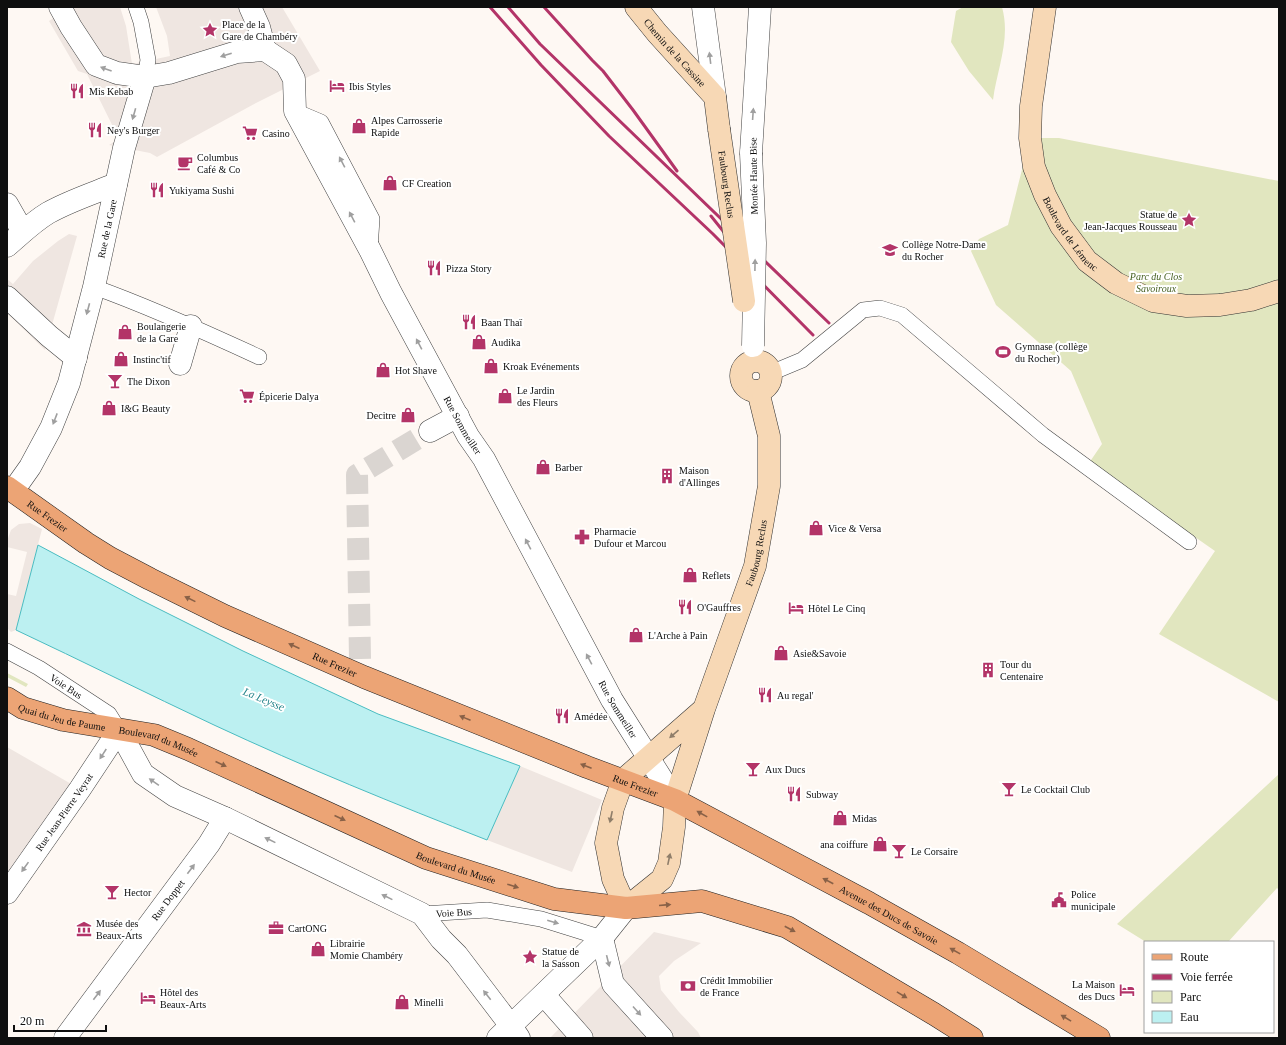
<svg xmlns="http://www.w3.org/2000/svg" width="1286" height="1045" font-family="'Times New Roman',serif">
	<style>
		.green { fill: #e1e6bf }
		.plaza { fill: #efe6e1 }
		.water { fill: #bcf0f1; stroke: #4abcc1 }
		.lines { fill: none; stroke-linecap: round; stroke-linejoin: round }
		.pedestrian-tunnel { stroke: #dad5d1; stroke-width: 22; stroke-dasharray: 22 11; stroke-linecap: butt }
		.service-casing { stroke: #424242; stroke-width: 16 }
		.pedestrian-casing { stroke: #424242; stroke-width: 23 }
		.minor-casing { stroke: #424242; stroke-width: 23 }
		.tertiary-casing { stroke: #424242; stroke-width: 23 }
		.secondary-casing { stroke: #313131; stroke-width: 23 }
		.primary-casing { stroke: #202020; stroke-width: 23 }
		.service { stroke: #fff; stroke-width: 15 }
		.pedestrian { stroke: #fff; stroke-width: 22 }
		.minor { stroke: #fff; stroke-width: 22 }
		.tertiary { stroke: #fff; stroke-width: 22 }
		.secondary { stroke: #f7d8b5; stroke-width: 22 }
		.primary { stroke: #eca475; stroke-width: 22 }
		.rail { stroke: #b33468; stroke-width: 3 }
		.minor-bridge-casing { stroke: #424242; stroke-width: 23; stroke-linecap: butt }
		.secondary-bridge-casing { stroke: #313131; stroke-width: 23; stroke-linecap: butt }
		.minor-bridge { stroke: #fff; stroke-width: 22 }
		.secondary-bridge { stroke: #f7d8b5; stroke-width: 22 }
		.oneway { fill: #9f9f9f }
		.oneway2 { fill: #896147 }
		.oneway3 { fill: #8f7e6a }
		.labels { text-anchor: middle; stroke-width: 4; stroke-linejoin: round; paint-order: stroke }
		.poi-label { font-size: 10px; fill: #0f0f0f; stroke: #fff; text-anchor: start }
		.street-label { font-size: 10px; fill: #0f0f0f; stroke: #fff }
		.park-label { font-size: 10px; font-style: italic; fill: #486225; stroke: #fff }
		.water-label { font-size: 11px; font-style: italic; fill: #228289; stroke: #fff }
	</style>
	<rect width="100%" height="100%" fill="#fef8f3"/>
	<path class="green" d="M 963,7 L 1002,7 C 1011,39 997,69 993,100 L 969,71 L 951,42 L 956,11 Z
		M 1030,138 L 1059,138 L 1279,181 L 1279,702 L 1159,634 L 1215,551 L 1089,463 L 1102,444 L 1071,371 L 996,305 L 971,251 L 979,239 L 1008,225 Z
		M 7,673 L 28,684 L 26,687 L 7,677 Z
		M 1279,774 L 1279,890 L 1277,888 L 1228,942 L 1146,942 L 1117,924 Z"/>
	<path class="plaza" d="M 71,7 L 120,7 L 126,26 L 132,64 L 170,56 L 167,36 L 156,7 L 282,7 L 320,71 L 256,103 L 157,157 L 150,153 L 109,145 L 119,139 L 87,74 L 78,71 L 49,21 Z
		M 69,234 L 77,236 L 45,350 L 7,313 L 7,279 L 13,284 L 33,261 L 58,241 Z
		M 30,523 L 42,529 L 16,630 L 11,632 L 7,628 L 7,594 L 16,596 L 27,552 L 7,547 L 7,541 L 11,530 L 19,524 Z
		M 7,747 L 80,789 L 7,893 Z
		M 520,766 L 602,800 L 572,872 L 487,840 Z
		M 654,932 L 701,943 L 674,961 L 659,976 L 661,990 L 679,1012 L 698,1032 L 701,1038 L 550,1038 Z"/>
	<path class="water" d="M 38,545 L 139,599 L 243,651 L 378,714 L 520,766 L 487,840 C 395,804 304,767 214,725 C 148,694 82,661 16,630 Z"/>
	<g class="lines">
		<path class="pedestrian-tunnel" d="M 360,659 L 357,475 L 430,431"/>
		<g class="service-casing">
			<g id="service">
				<path d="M 136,7 L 141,22 L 148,60 L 145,77"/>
				<path d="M 295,111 L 321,122 L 372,219 L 370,249"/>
				<path d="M 94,287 C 150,307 205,332 259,357"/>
				<path d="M 770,372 L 778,370 L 802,360 L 863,310 L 880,308 L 902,315 L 1043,435 L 1189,542"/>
				<path id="s1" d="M 7,651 L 39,668 L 109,714 L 119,730"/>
				<path id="s2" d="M 422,914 L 487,910 L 541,919 L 602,938"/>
			</g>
		</g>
		<g class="pedestrian-casing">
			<path id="pedestrian" d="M 250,7 L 259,27 L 265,50
				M 7,204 L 23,232
				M 7,246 C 20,235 33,222 48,213 C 69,201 94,193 116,184
				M 7,297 L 49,336 L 76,358
				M 180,364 L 191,326
				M 430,431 L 458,416
				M 544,995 L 582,1038
				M 511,1026 L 519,1038"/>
		</g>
		<g class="minor-casing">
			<g id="minor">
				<path id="s3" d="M 60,7 L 71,27 L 96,65 L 117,73 L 145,77 L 169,73 L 237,52 L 265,50 L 286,64 L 294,79 L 295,111 L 370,250 L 391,293 L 468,436 L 484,459 L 612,700 L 675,800"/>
				<path d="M 751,153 L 760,7"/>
				<path id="s4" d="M 13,491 L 30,467 L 51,428 L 69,383 L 94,287 L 124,148 L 145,77"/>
				<path d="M 119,730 L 143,774 L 175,796 L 225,818 L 422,914 L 441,939 L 457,955 L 511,1026"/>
				<path d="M 602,938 L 613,984 L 662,1038"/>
				<path id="s5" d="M 65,1038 L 209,844 L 225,818"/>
			</g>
		</g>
		<g class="tertiary-casing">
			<g id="tertiary">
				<path d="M 703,7 L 715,97"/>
				<path id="s6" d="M 7,893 L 80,789 L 119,730"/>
				<path d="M 498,1038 L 602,938 L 626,908"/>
			</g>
		</g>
		<g class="secondary-casing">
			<g id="secondary">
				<path id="s7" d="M 636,7 L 657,33 L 715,97 L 719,129"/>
				<path id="s8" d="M 1045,7 L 1031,106 L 1030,138 L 1034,167 L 1045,195 L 1061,226 L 1087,261 L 1116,283 L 1153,301 L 1187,306 L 1220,305 L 1251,300 L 1279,291"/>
				<circle cx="756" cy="376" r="15"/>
				<path id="s9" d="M 704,709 L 623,780 L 613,808 L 606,843 L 613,879 L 626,908 L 662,879 L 669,863 L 674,827 L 675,800 L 704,709 L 755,566 L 769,486 L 769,436 L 758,391"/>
			</g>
		</g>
		<g class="primary-casing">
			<g id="primary">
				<path id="s10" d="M 7,487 L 86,543 L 110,558 L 150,579 L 225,616 L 364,677 L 587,767 L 675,800 L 869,903 L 958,953 L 1099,1038"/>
				<path id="s11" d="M 7,698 L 23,708 L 63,720 L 154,735 L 188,749 L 426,858 L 554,899 L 626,908 L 702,901 L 787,927 L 934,1014 L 972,1038"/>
			</g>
		</g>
		<use href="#service" class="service"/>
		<use href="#pedestrian" class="pedestrian"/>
		<use href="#minor" class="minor"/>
		<use href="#tertiary" class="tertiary"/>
		<use href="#secondary" class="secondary"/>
		<use href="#primary" class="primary"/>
		<path class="rail" d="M 490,7 L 541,65 L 609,136 L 713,234 L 813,335
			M 508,7 L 540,44 L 829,323
			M 544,7 L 592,60 L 603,71 L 633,110 L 677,171
			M 711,216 L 747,261"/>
		<g class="minor-bridge-casing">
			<path id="minor-bridge" d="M 751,153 L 755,243 L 753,346"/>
		</g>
		<g class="secondary-bridge-casing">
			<g id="secondary-bridge">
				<path id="s12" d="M 719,129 L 744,301"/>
			</g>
		</g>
		<use href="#minor-bridge" class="minor-bridge"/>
		<use href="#secondary-bridge" class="secondary-bridge"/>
	</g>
	<defs><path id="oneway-solid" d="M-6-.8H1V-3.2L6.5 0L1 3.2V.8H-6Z"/></defs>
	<g class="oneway">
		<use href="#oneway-solid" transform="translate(226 55) rotate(162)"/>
		<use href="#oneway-solid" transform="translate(710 58) rotate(-97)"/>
		<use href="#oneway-solid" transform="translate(106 69) rotate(-160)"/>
		<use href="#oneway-solid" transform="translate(134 114) rotate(106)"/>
		<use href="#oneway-solid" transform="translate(753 114) rotate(-86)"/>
		<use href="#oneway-solid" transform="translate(342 162) rotate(-118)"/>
		<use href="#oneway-solid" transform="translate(352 217) rotate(-118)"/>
		<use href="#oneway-solid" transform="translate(755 265) rotate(-89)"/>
		<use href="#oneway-solid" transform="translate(88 309) rotate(105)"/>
		<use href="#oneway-solid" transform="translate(419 344) rotate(-118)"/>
		<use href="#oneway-solid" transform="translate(55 419) rotate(111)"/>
		<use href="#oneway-solid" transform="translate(528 544) rotate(-118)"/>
		<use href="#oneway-solid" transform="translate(589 659) rotate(-118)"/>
		<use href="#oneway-solid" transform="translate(103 754) rotate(123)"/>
		<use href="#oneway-solid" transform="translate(154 782) rotate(-145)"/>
		<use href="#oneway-solid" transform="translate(270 840) rotate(-154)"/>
		<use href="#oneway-solid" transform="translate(25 867) rotate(125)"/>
		<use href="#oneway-solid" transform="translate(191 869) rotate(-53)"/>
		<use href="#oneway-solid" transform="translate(387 897) rotate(-154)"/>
		<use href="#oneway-solid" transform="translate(553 922) rotate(16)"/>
		<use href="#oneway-solid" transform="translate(608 961) rotate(76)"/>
		<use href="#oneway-solid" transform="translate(97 995) rotate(-53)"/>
		<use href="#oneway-solid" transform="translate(487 995) rotate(-128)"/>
		<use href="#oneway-solid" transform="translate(637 1011) rotate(48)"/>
	</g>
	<g class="oneway2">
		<use href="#oneway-solid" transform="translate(190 599) rotate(-154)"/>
		<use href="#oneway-solid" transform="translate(294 646) rotate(-156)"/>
		<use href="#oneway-solid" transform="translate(465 718) rotate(-158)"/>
		<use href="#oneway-solid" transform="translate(221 764) rotate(24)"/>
		<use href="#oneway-solid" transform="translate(586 766) rotate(-159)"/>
		<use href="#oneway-solid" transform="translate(702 814) rotate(-151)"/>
		<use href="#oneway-solid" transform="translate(340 818) rotate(24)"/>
		<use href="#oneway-solid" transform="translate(828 881) rotate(-152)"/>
		<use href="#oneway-solid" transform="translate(513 886) rotate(18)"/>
		<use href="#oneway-solid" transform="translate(665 905) rotate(-5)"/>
		<use href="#oneway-solid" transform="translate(790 929) rotate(28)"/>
		<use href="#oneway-solid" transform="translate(955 951) rotate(-151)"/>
		<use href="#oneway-solid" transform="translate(902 995) rotate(31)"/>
		<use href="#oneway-solid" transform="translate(1066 1018) rotate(-149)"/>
	</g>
	<g class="oneway3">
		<use href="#oneway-solid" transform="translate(674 734) rotate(139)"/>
		<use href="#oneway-solid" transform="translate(611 817) rotate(102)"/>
		<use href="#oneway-solid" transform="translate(669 859) rotate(-78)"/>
	</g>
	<defs>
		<g id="sight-bare" transform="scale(1.2)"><path d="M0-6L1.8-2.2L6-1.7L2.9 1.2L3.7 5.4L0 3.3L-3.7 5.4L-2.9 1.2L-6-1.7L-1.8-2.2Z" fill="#b33468" stroke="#fff" stroke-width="2.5" paint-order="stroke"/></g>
		<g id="hotel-bare" transform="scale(1.2)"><path d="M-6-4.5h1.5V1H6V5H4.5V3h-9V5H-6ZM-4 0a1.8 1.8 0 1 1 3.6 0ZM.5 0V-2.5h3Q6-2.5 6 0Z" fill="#b33468" stroke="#fff" stroke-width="2.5" paint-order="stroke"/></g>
		<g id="restaurant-bare" transform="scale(1.2)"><path d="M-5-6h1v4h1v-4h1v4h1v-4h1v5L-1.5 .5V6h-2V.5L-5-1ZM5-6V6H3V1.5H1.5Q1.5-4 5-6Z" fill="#b33468" stroke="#fff" stroke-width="2.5" paint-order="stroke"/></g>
		<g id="shop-bare" transform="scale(1.2)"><path d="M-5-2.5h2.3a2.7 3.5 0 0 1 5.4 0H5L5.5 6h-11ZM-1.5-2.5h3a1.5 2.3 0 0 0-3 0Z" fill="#b33468" stroke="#fff" stroke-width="2.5" paint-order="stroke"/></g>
		<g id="supermarket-bare" transform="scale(1.2)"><path d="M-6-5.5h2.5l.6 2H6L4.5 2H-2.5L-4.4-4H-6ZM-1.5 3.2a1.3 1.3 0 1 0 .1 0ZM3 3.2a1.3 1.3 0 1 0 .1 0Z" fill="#b33468" stroke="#fff" stroke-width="2.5" paint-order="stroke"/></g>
		<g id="cafe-bare" transform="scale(1.2)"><path d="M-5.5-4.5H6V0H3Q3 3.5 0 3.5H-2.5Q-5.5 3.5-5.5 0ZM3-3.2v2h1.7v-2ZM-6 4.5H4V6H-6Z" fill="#b33468" stroke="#fff" stroke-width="2.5" paint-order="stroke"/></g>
		<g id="school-bare" transform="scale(1.2)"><path d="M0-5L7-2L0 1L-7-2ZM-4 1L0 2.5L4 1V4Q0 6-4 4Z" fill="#b33468" stroke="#fff" stroke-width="2.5" paint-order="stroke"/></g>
		<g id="stadium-bare" transform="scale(1.2)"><path d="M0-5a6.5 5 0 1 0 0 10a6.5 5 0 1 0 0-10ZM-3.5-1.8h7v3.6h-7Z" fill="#b33468" stroke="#fff" stroke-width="2.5" paint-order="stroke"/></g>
		<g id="bar-bare" transform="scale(1.2)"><path d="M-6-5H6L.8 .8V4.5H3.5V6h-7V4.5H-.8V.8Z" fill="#b33468" stroke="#fff" stroke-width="2.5" paint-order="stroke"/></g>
		<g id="building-bare" transform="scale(1.2)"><path d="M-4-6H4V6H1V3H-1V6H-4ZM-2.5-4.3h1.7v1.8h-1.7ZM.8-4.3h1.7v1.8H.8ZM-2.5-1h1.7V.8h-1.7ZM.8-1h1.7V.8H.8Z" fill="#b33468" stroke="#fff" stroke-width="2.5" paint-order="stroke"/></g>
		<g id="pharmacy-bare" transform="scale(1.2)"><path d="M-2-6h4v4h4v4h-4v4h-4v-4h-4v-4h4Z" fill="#b33468" stroke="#fff" stroke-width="2.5" paint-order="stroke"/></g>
		<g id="civic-bare" transform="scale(1.2)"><path d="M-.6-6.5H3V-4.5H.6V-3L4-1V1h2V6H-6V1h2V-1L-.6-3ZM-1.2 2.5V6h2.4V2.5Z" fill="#b33468" stroke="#fff" stroke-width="2.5" paint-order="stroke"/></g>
		<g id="office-bare" transform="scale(1.2)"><path d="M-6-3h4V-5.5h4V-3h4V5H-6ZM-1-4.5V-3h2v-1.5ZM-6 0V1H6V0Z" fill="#b33468" stroke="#fff" stroke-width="2.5" paint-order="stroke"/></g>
		<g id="museum-bare" transform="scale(1.2)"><path d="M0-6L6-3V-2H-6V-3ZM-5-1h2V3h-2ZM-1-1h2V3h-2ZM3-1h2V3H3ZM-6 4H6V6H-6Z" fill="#b33468" stroke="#fff" stroke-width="2.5" paint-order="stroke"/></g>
		<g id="bank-bare" transform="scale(1.2)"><path d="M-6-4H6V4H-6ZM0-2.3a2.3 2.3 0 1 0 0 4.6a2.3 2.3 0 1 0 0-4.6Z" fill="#b33468" stroke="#fff" stroke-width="2.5" paint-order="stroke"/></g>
	</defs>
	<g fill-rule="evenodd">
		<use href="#sight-bare" x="210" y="30"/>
		<use href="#hotel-bare" x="337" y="86"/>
		<use href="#restaurant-bare" x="77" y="91"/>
		<use href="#shop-bare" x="359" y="126"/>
		<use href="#restaurant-bare" x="95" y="130"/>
		<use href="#supermarket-bare" x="250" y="133"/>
		<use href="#cafe-bare" x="185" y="163"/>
		<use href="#shop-bare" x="390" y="183"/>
		<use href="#restaurant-bare" x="157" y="190"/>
		<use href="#sight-bare" x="1189" y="220"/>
		<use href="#school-bare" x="890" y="250"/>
		<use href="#restaurant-bare" x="434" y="268"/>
		<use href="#restaurant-bare" x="469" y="322"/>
		<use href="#shop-bare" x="125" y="332"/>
		<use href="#shop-bare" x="479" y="342"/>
		<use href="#stadium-bare" x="1003" y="352"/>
		<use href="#shop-bare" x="121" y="359"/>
		<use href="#shop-bare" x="491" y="366"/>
		<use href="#shop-bare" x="383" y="370"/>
		<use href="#bar-bare" x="115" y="381"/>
		<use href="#supermarket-bare" x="247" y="396"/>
		<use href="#shop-bare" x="505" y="396"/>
		<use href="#shop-bare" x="109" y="408"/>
		<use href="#shop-bare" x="408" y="415"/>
		<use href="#shop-bare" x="543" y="467"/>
		<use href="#building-bare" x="667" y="476"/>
		<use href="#shop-bare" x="816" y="528"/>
		<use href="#pharmacy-bare" x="582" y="537"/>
		<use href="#shop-bare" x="690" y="575"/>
		<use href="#restaurant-bare" x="685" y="607"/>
		<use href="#hotel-bare" x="796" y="608"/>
		<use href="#shop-bare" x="636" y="635"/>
		<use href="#shop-bare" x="781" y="653"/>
		<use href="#building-bare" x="988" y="670"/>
		<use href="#restaurant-bare" x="765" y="695"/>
		<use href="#restaurant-bare" x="562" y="716"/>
		<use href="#bar-bare" x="753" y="769"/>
		<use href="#bar-bare" x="1009" y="789"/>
		<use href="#restaurant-bare" x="794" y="794"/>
		<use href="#shop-bare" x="840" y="818"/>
		<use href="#shop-bare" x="880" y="844"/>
		<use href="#bar-bare" x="899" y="851"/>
		<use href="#bar-bare" x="112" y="892"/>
		<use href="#civic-bare" x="1059" y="900"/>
		<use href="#office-bare" x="276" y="928"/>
		<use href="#museum-bare" x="84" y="929"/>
		<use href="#shop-bare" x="318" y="949"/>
		<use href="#sight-bare" x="530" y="957"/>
		<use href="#bank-bare" x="688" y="986"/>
		<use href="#hotel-bare" x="1127" y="990"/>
		<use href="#hotel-bare" x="148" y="998"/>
		<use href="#shop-bare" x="402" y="1002"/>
	</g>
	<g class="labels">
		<g class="poi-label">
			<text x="222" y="28">Place de la<tspan x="222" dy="12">Gare de Chambéry</tspan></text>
			<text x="349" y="90">Ibis Styles</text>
			<text x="89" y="95">Mis Kebab</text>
			<text x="371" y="124">Alpes Carrosserie<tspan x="371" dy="12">Rapide</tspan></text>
			<text x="107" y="134">Ney's Burger</text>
			<text x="262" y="137">Casino</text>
			<text x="197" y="161">Columbus<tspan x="197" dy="12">Café &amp; Co</tspan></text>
			<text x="402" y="187">CF Creation</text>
			<text x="169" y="194">Yukiyama Sushi</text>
			<text x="1177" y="218" text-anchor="end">Statue de<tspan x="1177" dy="12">Jean-Jacques Rousseau</tspan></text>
			<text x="902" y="248">Collège Notre-Dame<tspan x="902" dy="12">du Rocher</tspan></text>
			<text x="446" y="272">Pizza Story</text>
			<text x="481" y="326">Baan Thaï</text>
			<text x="137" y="330">Boulangerie<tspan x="137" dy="12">de la Gare</tspan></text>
			<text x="491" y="346">Audika</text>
			<text x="1015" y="350">Gymnase (collège<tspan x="1015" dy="12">du Rocher)</tspan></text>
			<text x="133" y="363">Instinc'tif</text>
			<text x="503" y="370">Kroak Evénements</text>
			<text x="395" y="374">Hot Shave</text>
			<text x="127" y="385">The Dixon</text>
			<text x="517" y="394">Le Jardin<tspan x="517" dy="12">des Fleurs</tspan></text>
			<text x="259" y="400">Épicerie Dalya</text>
			<text x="121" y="412">I&amp;G Beauty</text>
			<text x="396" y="419" text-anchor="end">Decitre</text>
			<text x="555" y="471">Barber</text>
			<text x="679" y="474">Maison<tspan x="679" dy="12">d'Allinges</tspan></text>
			<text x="828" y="532">Vice &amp; Versa</text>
			<text x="594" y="535">Pharmacie<tspan x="594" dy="12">Dufour et Marcou</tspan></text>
			<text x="702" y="579">Reflets</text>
			<text x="697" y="611">O'Gauffres</text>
			<text x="808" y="612">Hôtel Le Cinq</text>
			<text x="648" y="639">L'Arche à Pain</text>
			<text x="793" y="657">Asie&amp;Savoie</text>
			<text x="1000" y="668">Tour du<tspan x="1000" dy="12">Centenaire</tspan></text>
			<text x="777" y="699">Au regal'</text>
			<text x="574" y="720">Amédée</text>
			<text x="765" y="773">Aux Ducs</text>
			<text x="1021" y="793">Le Cocktail Club</text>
			<text x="806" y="798">Subway</text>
			<text x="852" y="822">Midas</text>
			<text x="868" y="848" text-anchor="end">ana coiffure</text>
			<text x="911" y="855">Le Corsaire</text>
			<text x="124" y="896">Hector</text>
			<text x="1071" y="898">Police<tspan x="1071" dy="12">municipale</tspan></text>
			<text x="96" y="927">Musée des<tspan x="96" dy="12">Beaux-Arts</tspan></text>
			<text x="288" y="932">CartONG</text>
			<text x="330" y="947">Librairie<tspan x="330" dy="12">Momie Chambéry</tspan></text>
			<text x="542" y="955">Statue de<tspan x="542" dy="12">la Sasson</tspan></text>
			<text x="700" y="984">Crédit Immobilier<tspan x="700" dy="12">de France</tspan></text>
			<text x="1115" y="988" text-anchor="end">La Maison<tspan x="1115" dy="12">des Ducs</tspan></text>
			<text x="160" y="996">Hôtel des<tspan x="160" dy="12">Beaux-Arts</tspan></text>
			<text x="414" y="1006">Minelli</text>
		</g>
		<g class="street-label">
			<text dy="4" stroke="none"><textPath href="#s7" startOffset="60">Chemin de la Cassine</textPath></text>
			<text transform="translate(753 176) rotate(-91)" y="4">Montée Haute Bise</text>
			<text dy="4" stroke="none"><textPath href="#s12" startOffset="56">Faubourg Reclus</textPath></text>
			<text dy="4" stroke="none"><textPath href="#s4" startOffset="281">Rue de la Gare</textPath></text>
			<text dy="4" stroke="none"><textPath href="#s8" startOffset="238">Boulevard de Lémenc</textPath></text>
			<text dy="4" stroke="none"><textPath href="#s3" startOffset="673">Rue Sommeiller</textPath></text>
			<text dy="4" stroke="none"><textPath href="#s10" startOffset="50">Rue Frezier</textPath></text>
			<text dy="4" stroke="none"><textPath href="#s9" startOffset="629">Faubourg Reclus</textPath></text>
			<text dy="4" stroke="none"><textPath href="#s10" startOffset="374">Rue Frezier</textPath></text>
			<text dy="4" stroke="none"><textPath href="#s1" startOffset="69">Voie Bus</textPath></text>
			<text dy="4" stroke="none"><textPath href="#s3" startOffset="997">Rue Sommeiller</textPath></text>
			<text dy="4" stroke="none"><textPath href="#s11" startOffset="59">Quai du Jeu de Paume</textPath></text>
			<text dy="4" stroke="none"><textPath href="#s11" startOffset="159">Boulevard du Musée</textPath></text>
			<text dy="4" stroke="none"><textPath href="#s10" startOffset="698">Rue Frezier</textPath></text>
			<text dy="4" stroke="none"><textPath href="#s6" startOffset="99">Rue Jean-Pierre Veyrat</textPath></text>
			<text dy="4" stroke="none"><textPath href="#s11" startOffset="483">Boulevard du Musée</textPath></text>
			<text dy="4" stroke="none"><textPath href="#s5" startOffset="172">Rue Doppet</textPath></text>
			<text dy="4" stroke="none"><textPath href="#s2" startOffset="32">Voie Bus</textPath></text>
			<text dy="4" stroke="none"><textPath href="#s10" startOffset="983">Avenue des Ducs de Savoie</textPath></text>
		</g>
		<g class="park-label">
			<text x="1156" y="280">Parc du Clos<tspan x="1156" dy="12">Savoiroux</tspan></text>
		</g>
		<g class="water-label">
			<text transform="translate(264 699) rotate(23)" y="4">La Leysse</text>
		</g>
	</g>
	<rect width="1286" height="1045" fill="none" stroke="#0f0f0f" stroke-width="16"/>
	<rect x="1144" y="941" width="130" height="92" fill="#ffffff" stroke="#9f9f9f"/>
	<rect x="1152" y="954" width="20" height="6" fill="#eca475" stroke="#9f9f9f"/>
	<text x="1180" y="961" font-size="12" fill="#0f0f0f">Route</text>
	<rect x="1152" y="974" width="20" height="6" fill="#b33468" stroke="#9f9f9f"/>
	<text x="1180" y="981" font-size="12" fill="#0f0f0f">Voie ferrée</text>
	<rect x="1152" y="991" width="20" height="12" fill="#e1e6bf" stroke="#9f9f9f"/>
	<text x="1180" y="1001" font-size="12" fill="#0f0f0f">Parc</text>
	<rect x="1152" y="1011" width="20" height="12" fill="#bcf0f1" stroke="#9f9f9f"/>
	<text x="1180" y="1021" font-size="12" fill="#0f0f0f">Eau</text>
	<path d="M14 1025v6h92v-6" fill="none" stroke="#0f0f0f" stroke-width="2"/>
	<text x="20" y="1025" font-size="12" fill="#0f0f0f" stroke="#ffffff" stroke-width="3" paint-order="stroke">20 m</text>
</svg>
